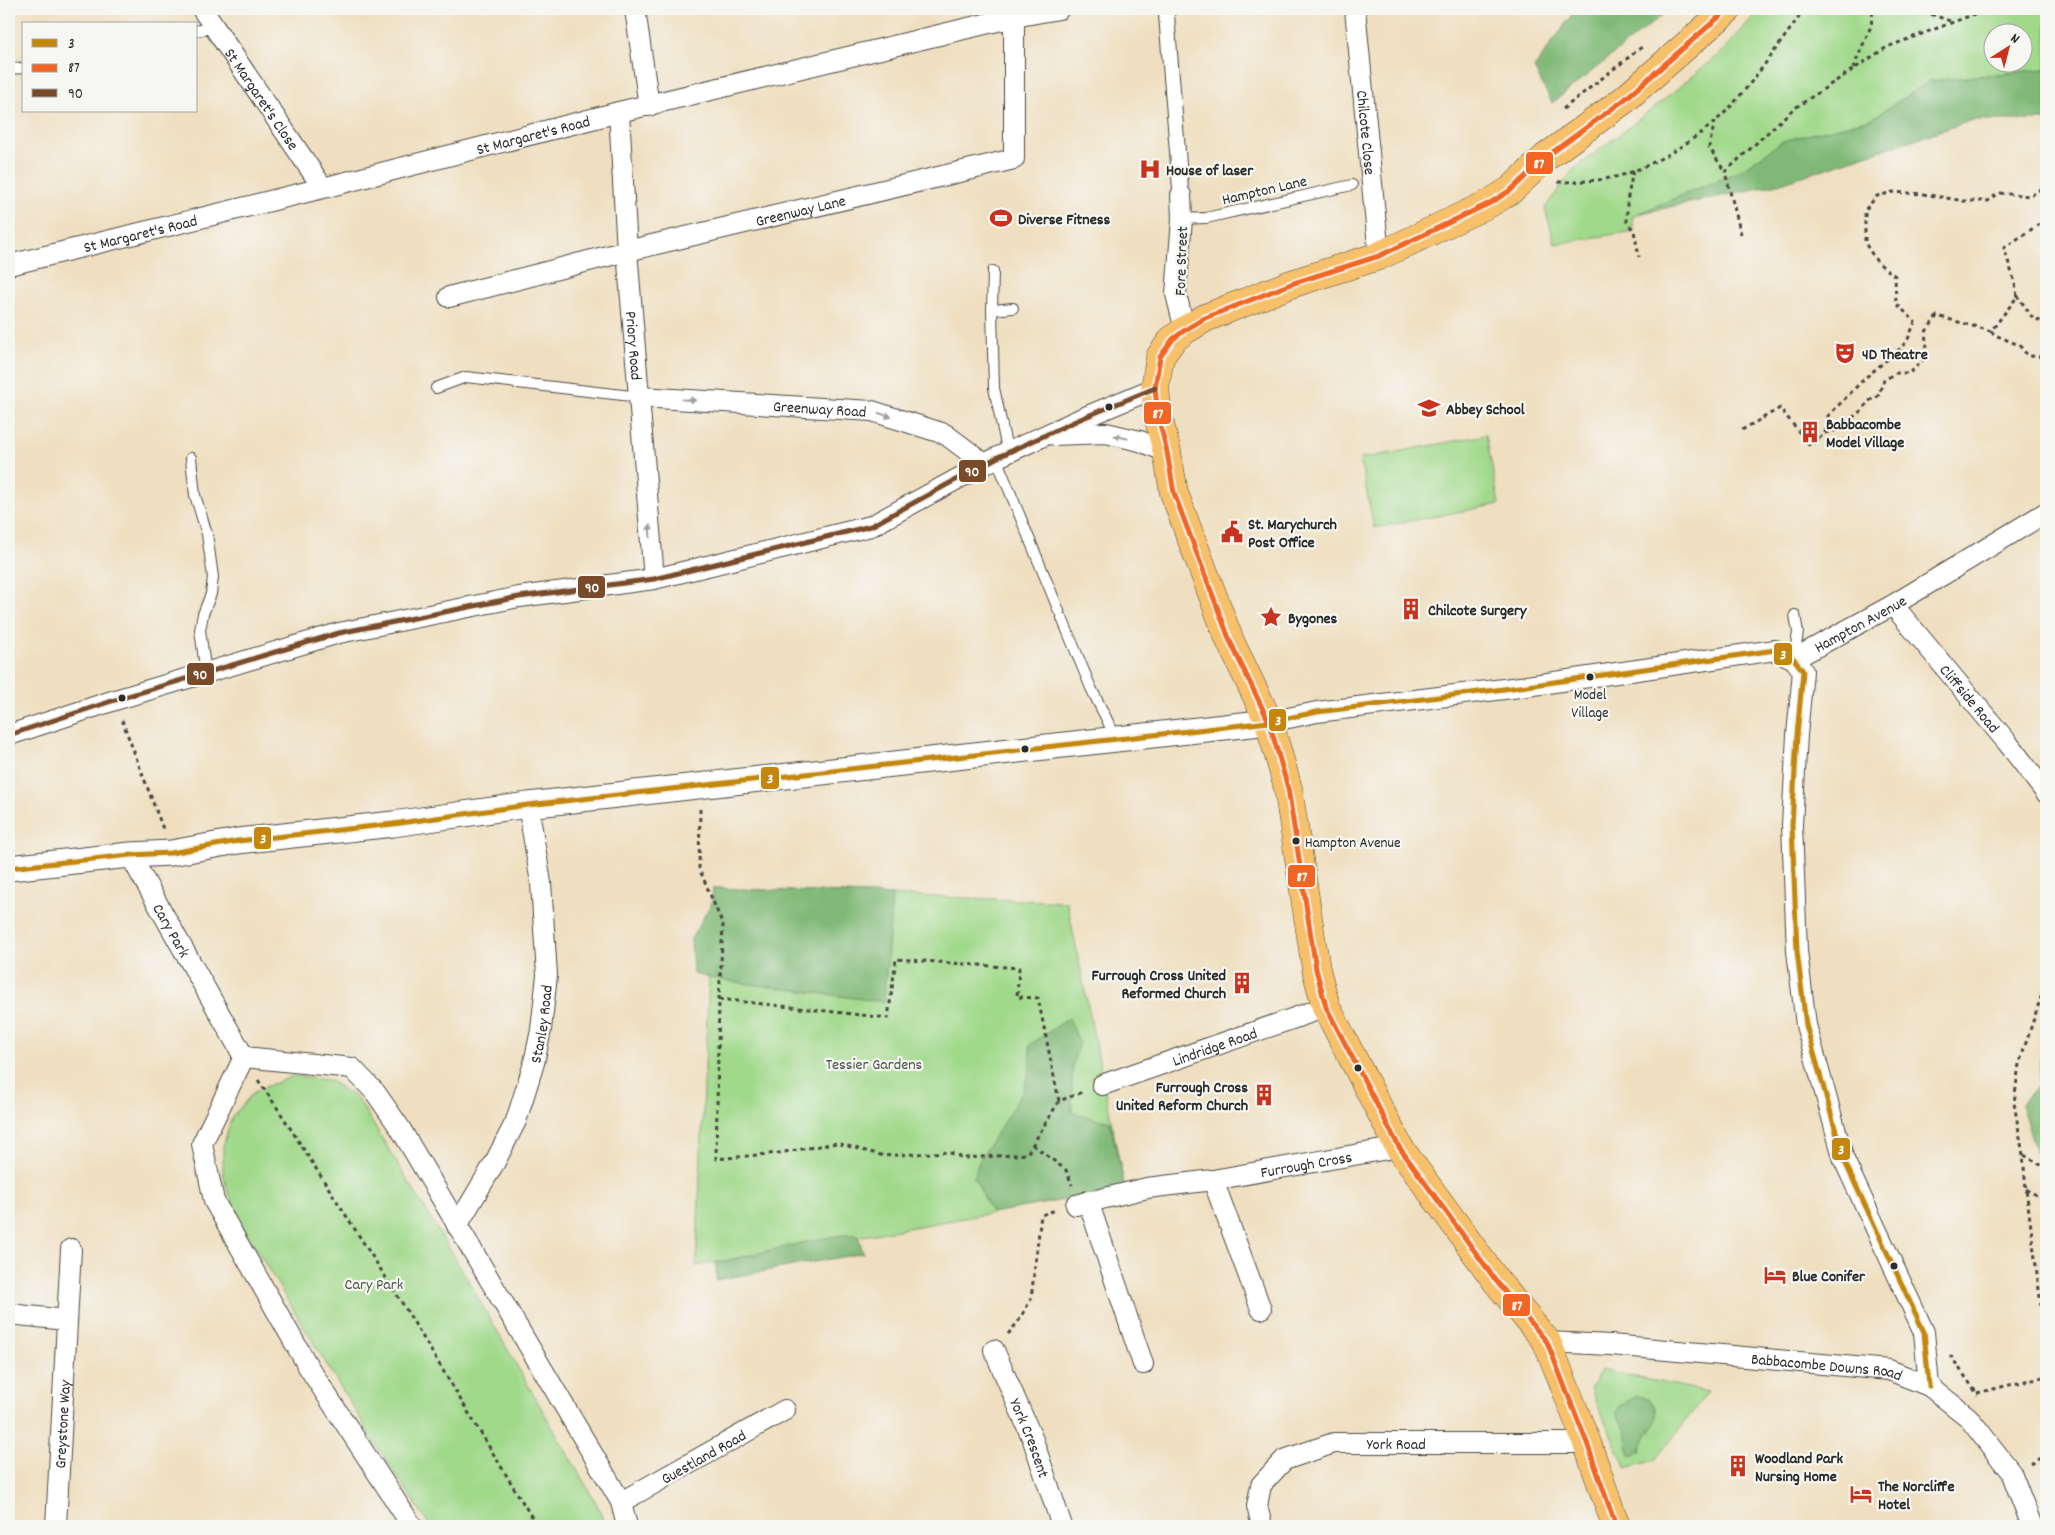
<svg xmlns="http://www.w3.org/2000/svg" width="2055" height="1535" font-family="Dekko,sans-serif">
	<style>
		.green { fill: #a1d98b; stroke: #66825b; fill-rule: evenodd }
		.forest { fill: #80b977; stroke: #567251 }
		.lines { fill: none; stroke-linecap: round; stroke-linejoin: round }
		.service-casing { stroke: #484641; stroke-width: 12 }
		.pedestrian-casing { stroke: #484641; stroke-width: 17 }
		.minor-casing { stroke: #484641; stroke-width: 22 }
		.tertiary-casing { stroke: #484641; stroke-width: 27 }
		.primary-casing { stroke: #484641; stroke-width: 29 }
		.path { stroke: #484641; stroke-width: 3; stroke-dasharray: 4 4; stroke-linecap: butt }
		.service { stroke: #fff; stroke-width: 10 }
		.pedestrian { stroke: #fff; stroke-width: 15 }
		.minor { stroke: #fff; stroke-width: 20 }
		.tertiary { stroke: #fff; stroke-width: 25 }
		.primary { stroke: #f7c06b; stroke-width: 28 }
		.bus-1-casing { stroke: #f6f6f2; stroke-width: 9 }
		.bus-2-casing { stroke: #f6f6f2; stroke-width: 9 }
		.bus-3-casing { stroke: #f6f6f2; stroke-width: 9 }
		.bus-1 { stroke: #c4870b; stroke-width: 5 }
		.bus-2 { stroke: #f26522; stroke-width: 5 }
		.bus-3 { stroke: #7a4b2a; stroke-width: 5 }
		.oneway { fill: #a0a0a0 }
		.bus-dot { fill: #2b2b2b; stroke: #f6f6f2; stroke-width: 2 }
		.labels { text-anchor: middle; stroke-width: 4.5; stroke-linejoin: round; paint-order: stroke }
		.bus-label { font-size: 15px; fill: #2b2b2b; stroke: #f6f6f2 }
		.street-label { font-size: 16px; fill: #2b2b2b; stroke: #f6f6f2 }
		.poi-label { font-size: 16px; font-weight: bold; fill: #2b2b2b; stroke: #f6f6f2; text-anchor: start }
		.park-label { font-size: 16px; fill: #485643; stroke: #f6f6f2 }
		.line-badge { stroke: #f6f6f2; stroke-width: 2 }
		.badge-label { font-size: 14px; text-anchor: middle; font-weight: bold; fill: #fff }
	</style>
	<rect width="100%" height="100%" fill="#f6f6f2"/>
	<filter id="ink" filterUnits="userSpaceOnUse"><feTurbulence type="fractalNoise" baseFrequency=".02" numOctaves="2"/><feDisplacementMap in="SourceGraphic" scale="10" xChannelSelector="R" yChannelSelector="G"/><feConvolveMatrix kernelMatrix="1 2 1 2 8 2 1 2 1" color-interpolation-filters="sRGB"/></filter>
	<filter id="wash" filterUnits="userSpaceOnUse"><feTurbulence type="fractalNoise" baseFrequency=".0096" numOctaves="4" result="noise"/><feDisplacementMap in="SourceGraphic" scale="20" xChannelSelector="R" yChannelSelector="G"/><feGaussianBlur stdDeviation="1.12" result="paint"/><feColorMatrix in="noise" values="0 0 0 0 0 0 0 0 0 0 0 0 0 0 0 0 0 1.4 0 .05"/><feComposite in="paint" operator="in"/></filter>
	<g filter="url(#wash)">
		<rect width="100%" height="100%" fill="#efdfc0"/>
		<path class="green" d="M 1760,9 L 2046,9 L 2046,69 L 1930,81 L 1871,119 L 1783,141 L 1740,171 L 1632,217 L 1634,231 L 1555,244 L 1545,208 L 1572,171 L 1660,103 L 1726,48 ZM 1992,32 L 2022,32 L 2022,62 L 1992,62 Z
			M 1486,435 L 1499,504 L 1374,528 L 1360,459 Z
			M 713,888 L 1067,902 L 1125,1189 L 696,1266 Z
			M 294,1076 L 329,1080 L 358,1099 L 455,1258 L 600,1510 L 604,1526 L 430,1526 L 376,1445 L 244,1229 L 227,1189 L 223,1173 L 223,1146 L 232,1117 L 254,1092 L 262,1088 Z
			M 1601,1370 L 1708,1392 L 1655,1460 L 1626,1468 L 1590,1388 Z"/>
		<path class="forest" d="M 1576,9 L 1670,9 L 1552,103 L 1534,68 Z
			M 2046,69 L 2046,120 L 1973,120 L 1778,184 L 1637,214 L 1740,171 L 1783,141 L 1871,119 L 1930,81 Z
			M 713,888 L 892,895 L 884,1002 L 727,981 L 693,974 L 691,939 L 712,902 Z
			M 1069,1018 L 1079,1042 L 1072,1068 L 1072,1113 L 1110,1122 L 1125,1189 L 992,1213 L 974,1178 L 979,1161 L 1023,1091 L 1030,1069 L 1030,1045 Z
			M 2046,1034 L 2046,1161 L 2037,1156 L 2021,1104 L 2039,1084 L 2040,1060 Z
			M 842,1235 L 858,1235 L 863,1253 L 716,1280 L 716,1263 L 819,1239 Z
			M 1637,1396 C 1644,1397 1649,1398 1653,1405 C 1665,1423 1641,1435 1640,1452 L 1631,1456 L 1629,1454 L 1626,1431 L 1616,1413 L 1620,1406 Z"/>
	</g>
	<g filter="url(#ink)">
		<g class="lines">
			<g class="service-casing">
				<path id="service" d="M 196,31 L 214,27
					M 9,69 L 24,68
					M 1182,219 L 1206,218 L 1352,185
					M 993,271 L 992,310 L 994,388 L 1008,454
					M 992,310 L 1013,308
					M 436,388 L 466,377 L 640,397
					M 191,458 L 195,495 L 207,534 L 213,577 L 211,594 L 203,614 L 200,630 L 206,674
					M 996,458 L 1059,611
					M 1062,618 L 1091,688 L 1116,738
					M 1794,659 L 1798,632 L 1795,615"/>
			</g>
			<g class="pedestrian-casing">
				<path id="pedestrian" d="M 1166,9 L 1181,195"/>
			</g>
			<g class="minor-casing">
				<g id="minor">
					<path id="s1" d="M 202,9 L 323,188"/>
					<path d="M 635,9 L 649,106"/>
					<path id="s2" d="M 1355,9 L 1379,256"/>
					<path id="s3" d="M 619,112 L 627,251 L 654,579"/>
					<path d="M 1181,195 L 1182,219 L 1176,294 L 1185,330"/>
					<path id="s4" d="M 9,265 L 323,188 L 619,112 L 1014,17 L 1059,9"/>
					<path id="s5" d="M 449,297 L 627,251 L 1014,159 L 1014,17"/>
					<path id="s6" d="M 640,397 L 872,411 L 945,434 L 985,464"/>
					<path d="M 1054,435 L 1106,433 L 1140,441 L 1167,452"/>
					<path id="s7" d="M 1893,605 L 2007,742 L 2046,793"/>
					<path id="s8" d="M 1794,659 L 1893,605 L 2045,513"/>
					<path d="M 1269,722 L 1317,712 L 1520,687 L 1775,650 L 1794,659 L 1803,671 L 1797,735 L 1792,825 L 1797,951 L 1806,1025 L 1844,1160 L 1924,1332 L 1929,1386"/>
					<path d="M 9,735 L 115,700 L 339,633 L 519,597 L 654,579 L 871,526 L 996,458 L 1078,420 L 1155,388"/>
					<path id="s9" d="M 130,855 L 244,1057"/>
					<path d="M 244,1057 L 352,1068 L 375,1092 L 400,1128 L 621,1502 L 627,1526"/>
					<path d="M 244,1057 L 202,1144 L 214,1201 L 309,1368 L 412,1526"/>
					<path id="s10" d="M 1102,1085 L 1326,1007"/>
					<path d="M 1213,1180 L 1261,1309"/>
					<path d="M 1088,1201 L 1143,1364"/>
					<path id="s11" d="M 1076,1205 L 1147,1188 L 1213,1180 L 1399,1147"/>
					<path id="s12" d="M 457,1226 L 495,1162 L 516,1121 L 534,1063 L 541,1030 L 547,975 L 541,883 L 528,805"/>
					<path d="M 9,1314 L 66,1320"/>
					<path id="s13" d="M 1547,1342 L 1611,1345 L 1889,1370 L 1929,1386 L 1968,1417 L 2011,1472 L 2032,1526"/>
					<path id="s14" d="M 994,1350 L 1033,1440 L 1062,1526"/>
					<path id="s15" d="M 621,1502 L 785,1410"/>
					<path id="s16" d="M 56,1526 L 71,1249"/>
					<path id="s17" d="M 1262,1526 L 1257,1506 L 1261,1485 L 1284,1460 L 1334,1443 L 1587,1443"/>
				</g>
			</g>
			<g class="tertiary-casing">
				<path id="tertiary" d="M 9,868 L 130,855 L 171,853 L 238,841 L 393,824 L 528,805 L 1269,722"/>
			</g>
			<g class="primary-casing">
				<path id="primary" d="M 1616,1526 L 1587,1443 L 1547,1342 L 1497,1282 L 1399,1147 L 1326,1007 L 1316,969 L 1288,788 L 1269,722 L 1230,641 L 1174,493 L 1167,452 L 1158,416 L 1155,388 L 1160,357 L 1173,339 L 1185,330 L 1205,318 L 1291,284 L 1379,256 L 1490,203 L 1511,190 L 1546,157 L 1624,100 L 1728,9"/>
			</g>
			<path class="path" d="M 1916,9 L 1953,22
				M 1853,68 L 1871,26 L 1873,9
				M 1563,109 L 1643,46
				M 1715,121 L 1709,147 L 1725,172
				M 1633,171 L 1627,201 L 1627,222 L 1634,231 L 1639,257
				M 1558,182 C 1577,182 1600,181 1619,176 C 1655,166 1706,134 1731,106 C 1758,76 1781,41 1805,9
				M 1741,234 L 1725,172 L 1792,110 L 1887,47 L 1988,9
				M 2017,295 L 2032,317 L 2046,324
				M 1991,331 L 1995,335 L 2019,345 L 2028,356 L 2046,357
				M 1742,430 L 1780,408 L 1810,446 L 1825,433 L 1837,430 L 1862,410 L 1869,401 L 1878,396 L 1884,380 L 1896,373 L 1910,373 L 1928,355 L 1925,333 L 1937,316 L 1991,331 L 2017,297 L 2015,283 L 2004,248 L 2038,225 L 2046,214
				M 1825,433 L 1828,416 L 1865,378 L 1901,348 L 1908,339 L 1915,322 L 1896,303 L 1895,276 L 1877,262 L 1865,243 L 1865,210 L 1877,196 L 1893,192 L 1923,194 L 1964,201 L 1988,201 L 1999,193 L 2030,196 L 2046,186
				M 122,720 L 163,829
				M 700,809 L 699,868 L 723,925 L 719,999 L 716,1159 L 779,1153 L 837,1143 L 884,1156 L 948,1152 L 963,1158 L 1027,1154 L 1059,1101 L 1083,1092
				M 2046,989 L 2041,997 L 2019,1064 L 2014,1103 L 2023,1155 L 2026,1189 L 2044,1328 L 2046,1370
				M 719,999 L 888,1018 L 896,959 L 1019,968 L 1017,997 L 1038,998 L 1059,1101
				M 258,1080 L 276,1106 L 404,1306 L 537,1526
				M 1033,1145 L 1066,1170 L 1072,1185
				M 2024,1155 L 2046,1168
				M 2026,1189 L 2046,1201
				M 1008,1334 L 1018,1322 L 1031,1299 L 1041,1215 L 1056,1210
				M 1950,1355 L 1978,1395
				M 1977,1393 L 2046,1376
				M 2030,1464 L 2044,1456 L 2046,1446"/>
			<use href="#service" class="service"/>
			<use href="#pedestrian" class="pedestrian"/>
			<use href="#minor" class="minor"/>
			<use href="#tertiary" class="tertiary"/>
			<use href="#primary" class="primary"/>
			<g class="bus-1-casing">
				<path id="bus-1" d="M 9,868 L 130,855 L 171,853 L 238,841 L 393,824 L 528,805 L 1269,722 L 1317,712 L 1520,687 L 1775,650 L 1794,659 L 1803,671 L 1797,735 L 1792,825 L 1797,951 L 1806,1025 L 1844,1160 L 1924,1332 L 1929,1386"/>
			</g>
			<g class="bus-2-casing">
				<path id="bus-2" d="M 1616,1526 L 1587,1443 L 1547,1342 L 1497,1282 L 1399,1147 L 1326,1007 L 1316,969 L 1288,788 L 1269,722 L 1230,641 L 1174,493 L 1167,452 L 1158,416 L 1155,388 L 1160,357 L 1173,339 L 1185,330 L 1205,318 L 1291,284 L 1379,256 L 1490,203 L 1511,190 L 1546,157 L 1624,100 L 1728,9"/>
			</g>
			<g class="bus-3-casing">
				<path id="bus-3" d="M 9,735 L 115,700 L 339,633 L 519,597 L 654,579 L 871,526 L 996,458 L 1078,420 L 1155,388"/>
			</g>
			<use href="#bus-1" class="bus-1"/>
			<use href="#bus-2" class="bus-2"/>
			<use href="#bus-3" class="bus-3"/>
		</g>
		<defs><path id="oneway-solid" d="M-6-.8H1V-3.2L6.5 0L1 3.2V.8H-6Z" transform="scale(1.25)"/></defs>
		<g class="oneway">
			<use href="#oneway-solid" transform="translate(689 400) rotate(3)"/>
			<use href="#oneway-solid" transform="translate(885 415) rotate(18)"/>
			<use href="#oneway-solid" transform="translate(1121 437) rotate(-167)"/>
			<use href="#oneway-solid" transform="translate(650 531) rotate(-94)"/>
		</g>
	</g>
	<defs>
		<g id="hospital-bare" transform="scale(1.725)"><path d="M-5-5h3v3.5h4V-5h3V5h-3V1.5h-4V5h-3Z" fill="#c8321e" stroke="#f6f6f2" stroke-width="2.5" paint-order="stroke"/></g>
		<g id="stadium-bare" transform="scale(1.725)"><path d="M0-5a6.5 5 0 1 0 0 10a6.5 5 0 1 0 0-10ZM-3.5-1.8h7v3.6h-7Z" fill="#c8321e" stroke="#f6f6f2" stroke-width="2.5" paint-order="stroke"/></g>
		<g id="theatre-bare" transform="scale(1.725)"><path d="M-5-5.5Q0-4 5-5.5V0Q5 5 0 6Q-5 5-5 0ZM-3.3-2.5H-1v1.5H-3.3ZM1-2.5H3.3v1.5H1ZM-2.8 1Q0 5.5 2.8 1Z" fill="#c8321e" stroke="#f6f6f2" stroke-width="2.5" paint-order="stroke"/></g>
		<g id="school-bare" transform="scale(1.725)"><path d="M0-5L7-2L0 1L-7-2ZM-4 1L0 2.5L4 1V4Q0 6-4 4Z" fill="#c8321e" stroke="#f6f6f2" stroke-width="2.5" paint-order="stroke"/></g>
		<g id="building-bare" transform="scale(1.725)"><path d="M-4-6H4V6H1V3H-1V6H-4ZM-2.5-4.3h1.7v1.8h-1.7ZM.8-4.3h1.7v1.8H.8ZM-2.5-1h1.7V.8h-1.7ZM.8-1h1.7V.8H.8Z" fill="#c8321e" stroke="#f6f6f2" stroke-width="2.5" paint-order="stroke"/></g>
		<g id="civic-bare" transform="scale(1.725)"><path d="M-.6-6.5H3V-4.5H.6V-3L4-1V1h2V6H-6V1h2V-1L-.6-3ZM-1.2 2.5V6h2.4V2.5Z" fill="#c8321e" stroke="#f6f6f2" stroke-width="2.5" paint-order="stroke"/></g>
		<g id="sight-bare" transform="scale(1.725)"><path d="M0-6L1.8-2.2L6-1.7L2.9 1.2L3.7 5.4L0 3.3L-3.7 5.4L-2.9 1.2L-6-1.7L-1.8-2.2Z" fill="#c8321e" stroke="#f6f6f2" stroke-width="2.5" paint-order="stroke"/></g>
		<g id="hotel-bare" transform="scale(1.725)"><path d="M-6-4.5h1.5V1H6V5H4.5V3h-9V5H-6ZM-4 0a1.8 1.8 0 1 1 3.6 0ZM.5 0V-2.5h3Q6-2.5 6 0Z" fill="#c8321e" stroke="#f6f6f2" stroke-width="2.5" paint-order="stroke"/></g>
	</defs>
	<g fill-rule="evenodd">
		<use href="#hospital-bare" x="1150" y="169"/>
		<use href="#stadium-bare" x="1001" y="218"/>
		<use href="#theatre-bare" x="1845" y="353"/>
		<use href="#school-bare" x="1429" y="408"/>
		<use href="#building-bare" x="1810" y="432"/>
		<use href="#civic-bare" x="1232" y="532"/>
		<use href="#building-bare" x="1411" y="609"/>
		<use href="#sight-bare" x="1271" y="617"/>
		<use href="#building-bare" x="1242" y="983"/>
		<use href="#building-bare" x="1264" y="1095"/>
		<use href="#hotel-bare" x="1775" y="1275"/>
		<use href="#building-bare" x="1738" y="1466"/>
		<use href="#hotel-bare" x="1861" y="1494"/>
	</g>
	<g class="bus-dot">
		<circle cx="1109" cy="407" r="4.5"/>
		<circle cx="1590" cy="677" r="4.5"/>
		<circle cx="122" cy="698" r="4.5"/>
		<circle cx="1025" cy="749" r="4.5"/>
		<circle cx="1296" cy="841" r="4.5"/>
		<circle cx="1358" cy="1068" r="4.5"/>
		<circle cx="1894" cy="1266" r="4.5"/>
	</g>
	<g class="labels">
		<g class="bus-label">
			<text x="1590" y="699">Model<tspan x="1590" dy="18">Village</tspan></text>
			<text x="1305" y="847" text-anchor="start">Hampton Avenue</text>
		</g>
		<g class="street-label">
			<text dy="6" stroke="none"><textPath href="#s1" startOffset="108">St Margaret's Close</textPath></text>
			<text dy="6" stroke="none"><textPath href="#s2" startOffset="124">Chilcote Close</textPath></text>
			<text dy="6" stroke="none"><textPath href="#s4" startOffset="540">St Margaret's Road</textPath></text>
			<text transform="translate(1264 189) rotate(-13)" y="6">Hampton Lane</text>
			<text dy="6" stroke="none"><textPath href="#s5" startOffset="362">Greenway Lane</textPath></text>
			<text dy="6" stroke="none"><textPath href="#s4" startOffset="135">St Margaret's Road</textPath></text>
			<text transform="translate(1180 261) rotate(-88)" y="6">Fore Street</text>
			<text dy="6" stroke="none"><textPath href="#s3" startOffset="234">Priory Road</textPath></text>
			<text dy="6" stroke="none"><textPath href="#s6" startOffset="180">Greenway Road</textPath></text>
			<text dy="6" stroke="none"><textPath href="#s8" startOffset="75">Hampton Avenue</textPath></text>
			<text dy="6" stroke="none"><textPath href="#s7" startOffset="121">Cliffside Road</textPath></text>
			<text dy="6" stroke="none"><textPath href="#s9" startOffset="86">Cary Park</textPath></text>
			<text dy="6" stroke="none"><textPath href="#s12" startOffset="221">Stanley Road</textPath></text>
			<text dy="6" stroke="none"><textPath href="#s10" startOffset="119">Lindridge Road</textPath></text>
			<text dy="6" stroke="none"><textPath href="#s11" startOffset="234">Furrough Cross</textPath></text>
			<text dy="6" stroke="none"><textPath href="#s13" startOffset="281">Babbacombe Downs Road</textPath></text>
			<text dy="6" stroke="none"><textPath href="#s16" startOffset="102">Greystone Way</textPath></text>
			<text dy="6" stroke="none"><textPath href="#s14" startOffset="95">York Crescent</textPath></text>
			<text dy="6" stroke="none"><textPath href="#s17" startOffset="191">York Road</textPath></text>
			<text dy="6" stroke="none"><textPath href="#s15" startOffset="94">Guestland Road</textPath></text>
		</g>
		<g class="poi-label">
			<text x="1166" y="175">House of laser</text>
			<text x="1018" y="224">Diverse Fitness</text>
			<text x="1862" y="359">4D Theatre</text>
			<text x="1446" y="414">Abbey School</text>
			<text x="1826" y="429">Babbacombe<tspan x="1826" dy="18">Model Village</tspan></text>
			<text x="1248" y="529">St. Marychurch<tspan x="1248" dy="18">Post Office</tspan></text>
			<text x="1428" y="615">Chilcote Surgery</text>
			<text x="1288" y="623">Bygones</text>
			<text x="1226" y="980" text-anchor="end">Furrough Cross United<tspan x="1226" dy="18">Reformed Church</tspan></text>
			<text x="1248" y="1092" text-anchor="end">Furrough Cross<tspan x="1248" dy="18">United Reform Church</tspan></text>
			<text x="1792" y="1281">Blue Conifer</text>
			<text x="1755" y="1463">Woodland Park<tspan x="1755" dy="18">Nursing Home</tspan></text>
			<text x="1878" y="1491">The Norcliffe<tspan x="1878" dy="18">Hotel</tspan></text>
		</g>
		<g class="park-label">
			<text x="874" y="1069">Tessier Gardens</text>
			<text x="374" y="1289">Cary Park</text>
		</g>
	</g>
	<g class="line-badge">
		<rect x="1525" y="151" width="29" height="24" rx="5" fill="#f26522"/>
		<rect x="1143" y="401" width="29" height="24" rx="5" fill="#f26522"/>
		<rect x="958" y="459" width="29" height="24" rx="5" fill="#7a4b2a"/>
		<rect x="577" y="575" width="29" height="24" rx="5" fill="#7a4b2a"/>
		<rect x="1773" y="642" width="20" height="24" rx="5" fill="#c4870b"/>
		<rect x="186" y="662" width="29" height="24" rx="5" fill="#7a4b2a"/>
		<rect x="1268" y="708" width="19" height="24" rx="5" fill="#c4870b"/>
		<rect x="760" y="766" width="20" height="24" rx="5" fill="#c4870b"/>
		<rect x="253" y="826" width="19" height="24" rx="5" fill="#c4870b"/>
		<rect x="1287" y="864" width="29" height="24" rx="5" fill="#f26522"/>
		<rect x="1831" y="1137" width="20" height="24" rx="5" fill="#c4870b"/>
		<rect x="1502" y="1293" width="29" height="24" rx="5" fill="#f26522"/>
	</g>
	<g class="badge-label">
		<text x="1539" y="168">87</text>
		<text x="1158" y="418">87</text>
		<text x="972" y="476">90</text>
		<text x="592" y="592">90</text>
		<text x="1783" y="659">3</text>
		<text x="200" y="679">90</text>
		<text x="1278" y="725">3</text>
		<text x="770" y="783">3</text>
		<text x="263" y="843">3</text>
		<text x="1302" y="881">87</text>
		<text x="1841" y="1154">3</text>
		<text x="1517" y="1310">87</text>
	</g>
	<rect width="2055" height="1535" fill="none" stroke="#f6f6f2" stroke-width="30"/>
	<rect x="22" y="22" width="175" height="90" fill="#f6f6f2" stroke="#a5a5a2"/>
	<rect x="32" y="39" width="25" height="8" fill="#c4870b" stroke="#a5a5a2"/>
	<text x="68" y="48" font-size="15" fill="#2b2b2b">3</text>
	<rect x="32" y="64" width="25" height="8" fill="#f26522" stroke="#a5a5a2"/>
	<text x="68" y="72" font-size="15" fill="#2b2b2b">87</text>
	<rect x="32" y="89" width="25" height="8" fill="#7a4b2a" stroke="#a5a5a2"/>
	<text x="68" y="98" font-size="15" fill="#2b2b2b">90</text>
	<g transform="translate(2008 48) rotate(36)"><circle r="24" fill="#f6f6f2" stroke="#a5a5a2"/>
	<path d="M0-4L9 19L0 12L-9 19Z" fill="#c8321e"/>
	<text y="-8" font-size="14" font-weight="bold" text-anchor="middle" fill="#2b2b2b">N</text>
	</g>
</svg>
